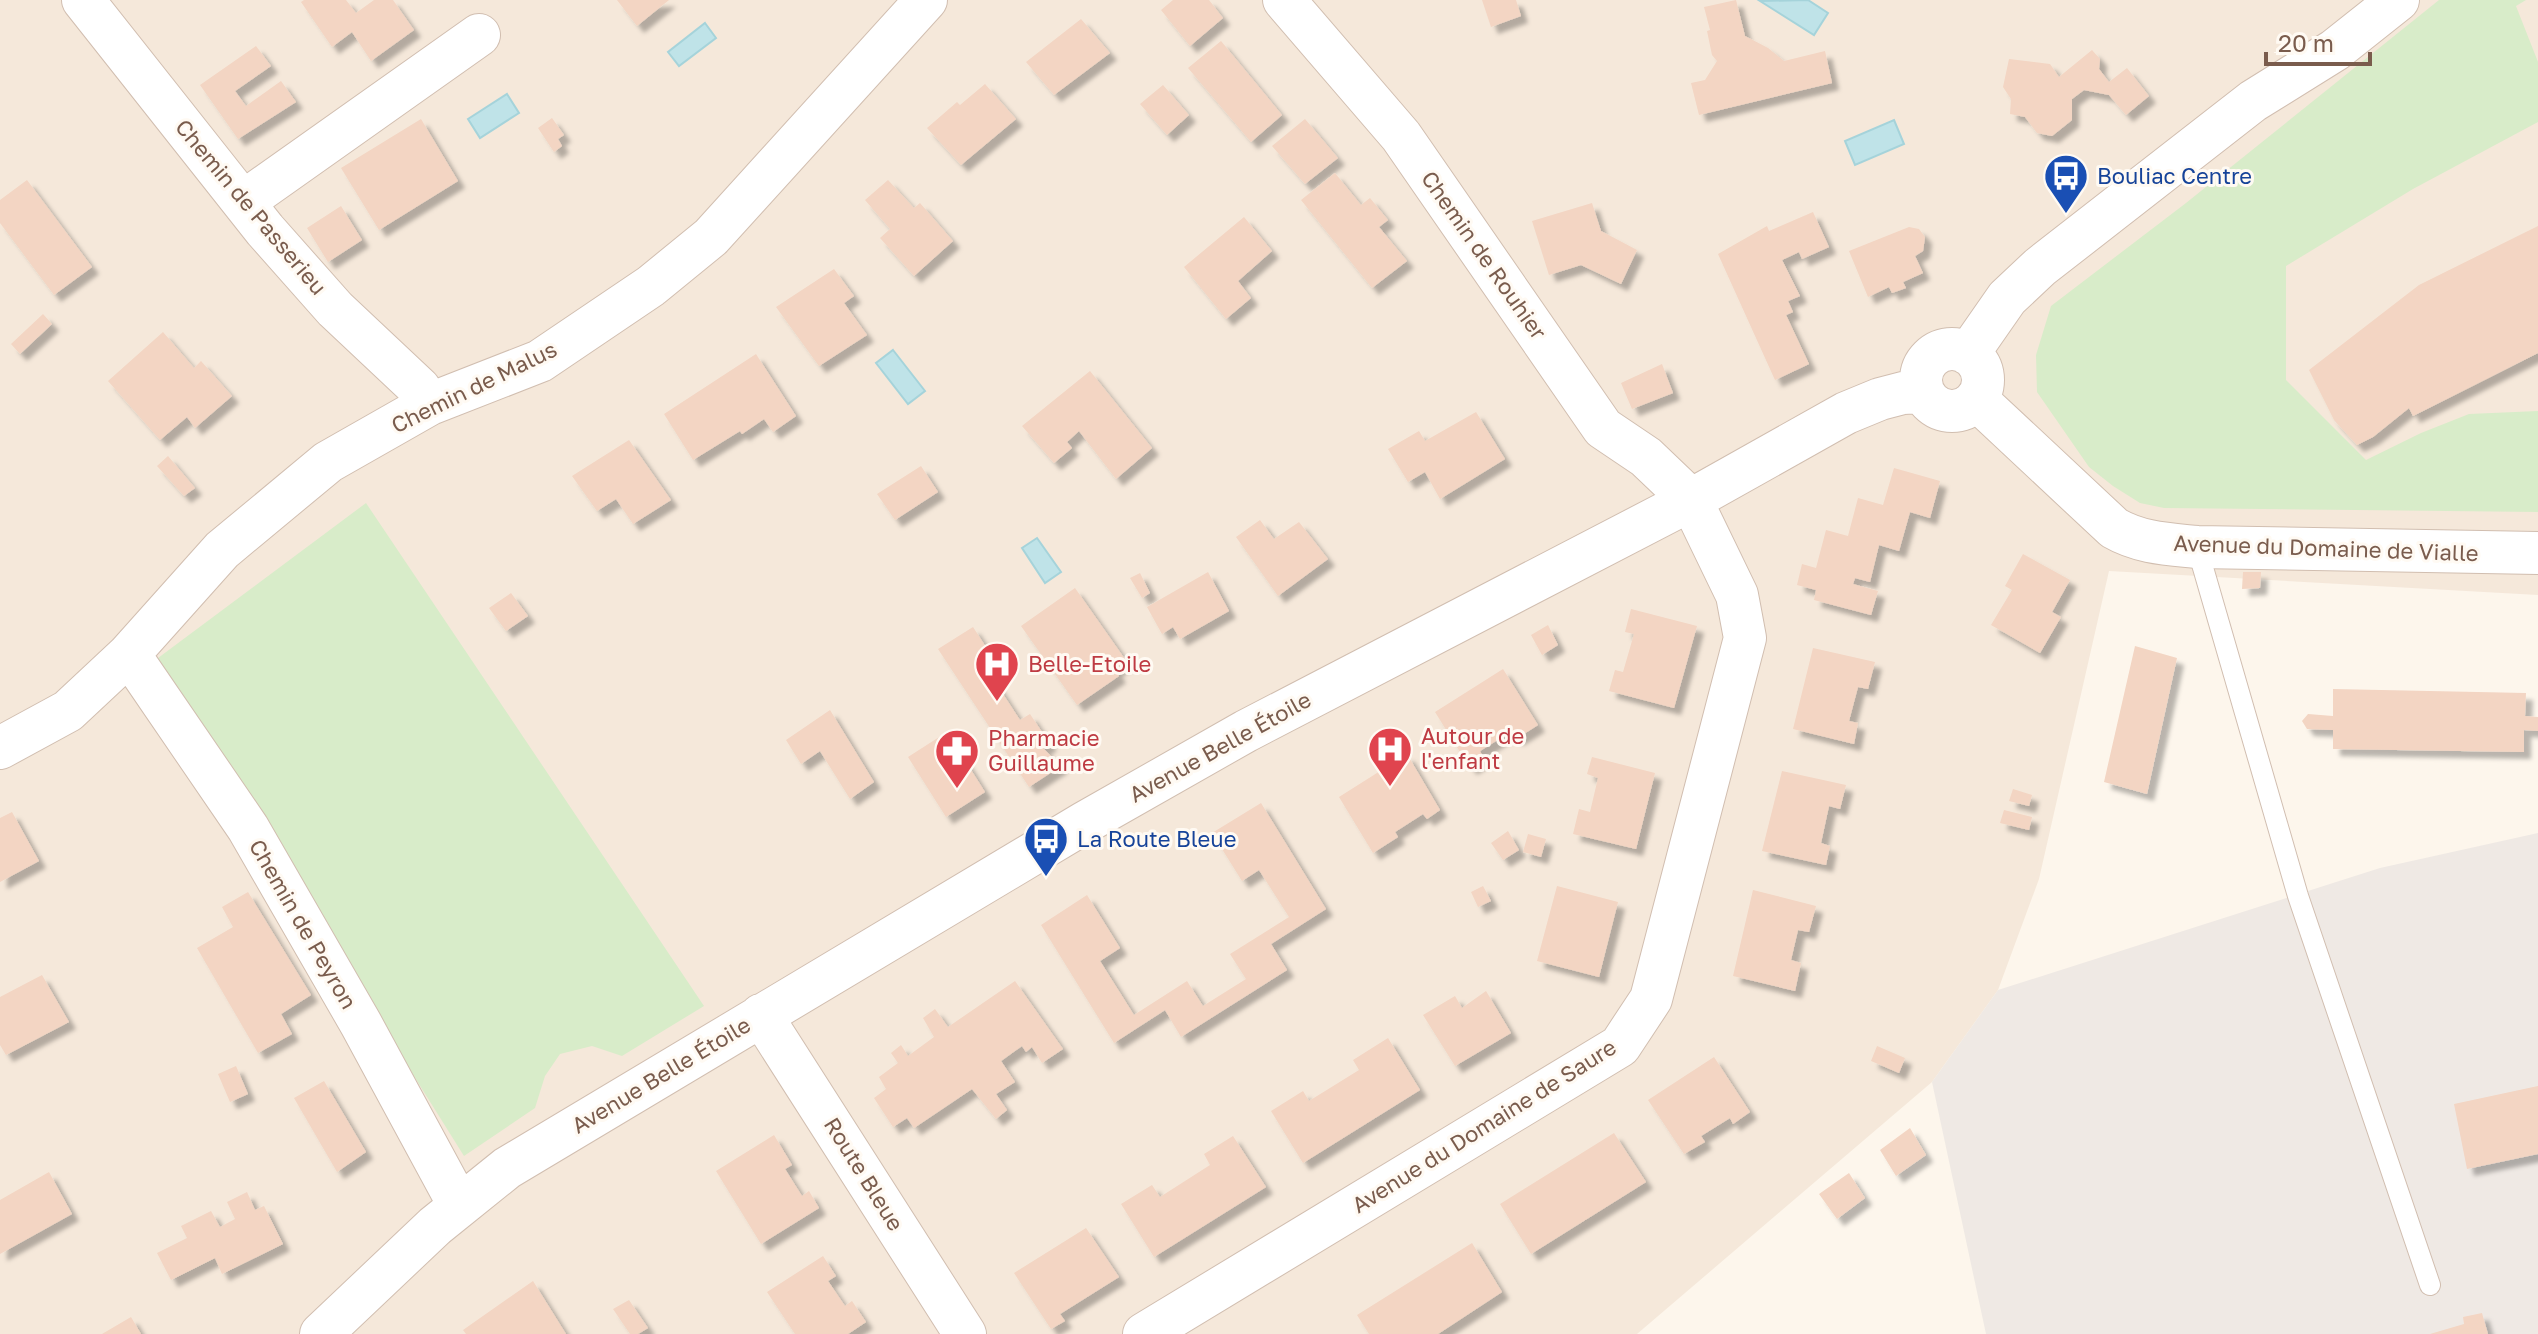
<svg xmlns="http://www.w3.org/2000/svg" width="2538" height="1334" font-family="'Golos Text',sans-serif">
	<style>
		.residential { fill: #f5e8da }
		.industrial { fill: #efe9e4 }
		.green { fill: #d8ecc9 }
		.water { fill: #bfe3e8; stroke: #a5d3da; stroke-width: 2 }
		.building { fill: #f3d5c3; filter: url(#shadow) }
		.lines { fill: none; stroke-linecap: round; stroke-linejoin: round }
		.service-casing { stroke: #d1beb0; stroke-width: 22 }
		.minor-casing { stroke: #d1beb0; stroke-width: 44 }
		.service { stroke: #fff; stroke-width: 20 }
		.minor { stroke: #fff; stroke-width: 42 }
		.labels { text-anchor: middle; stroke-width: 6; stroke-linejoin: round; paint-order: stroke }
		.transit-label { font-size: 22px; fill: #164399; stroke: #fffaf3; text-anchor: start }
		.street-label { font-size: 22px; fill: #7a5c4d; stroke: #fffaf3 }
		.health-label { font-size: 22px; fill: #be3a42; stroke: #fffaf3; text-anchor: start }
	</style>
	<defs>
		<filter id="shadow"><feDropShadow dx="7" dy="7" stdDeviation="2" flood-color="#0004"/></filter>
	</defs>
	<rect width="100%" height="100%" fill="#fdf6ec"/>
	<path class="residential" d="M 0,0 L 2538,0 L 2538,595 L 2109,571 L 2039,879 L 1998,990 L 1932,1082 L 1637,1334 L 0,1334 Z"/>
	<path class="industrial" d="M 2538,833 L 2538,1334 L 1986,1334 L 1932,1082 L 1998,990 L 2380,868 Z"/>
	<path class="green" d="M 2439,0 L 2526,0 L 2516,6 L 2538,62 L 2538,122 L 2413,189 L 2286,266 L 2286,380 L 2366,460 L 2421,433 L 2469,414 L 2538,411 L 2538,512 L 2164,508 L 2140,503 L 2113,486 L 2089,467 L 2037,392 L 2036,355 L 2051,306 L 2186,203 Z
		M 366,503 L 704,1006 L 622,1056 L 592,1046 L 560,1054 L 545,1076 L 535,1108 L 464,1156 L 154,661 Z"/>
	<path class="water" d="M 1808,0 L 1828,13 L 1814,35 L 1760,1 Z
		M 705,23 L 716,38 L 679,66 L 668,52 Z
		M 507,94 L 519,113 L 480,138 L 468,119 Z
		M 1894,120 L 1904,144 L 1855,165 L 1845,141 Z
		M 893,350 L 925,391 L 908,404 L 876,363 Z
		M 1037,538 L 1061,572 L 1045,583 L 1022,548 Z"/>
	<path class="building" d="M 304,0 L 346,0 L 356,13 L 374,0 L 393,0 L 414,30 L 371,61 L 352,32 L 332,47 L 301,2 Z
		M 617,0 L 669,0 L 637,26 Z
		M 1173,0 L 1209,0 L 1223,18 L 1190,46 L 1161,10 Z
		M 1482,0 L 1516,0 L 1521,16 L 1491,27 Z
		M 1736,0 L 1745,36 L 1768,48 L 1784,61 L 1825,51 L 1832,83 L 1699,115 L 1691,83 L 1705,80 L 1717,61 L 1712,55 L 1707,31 L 1710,30 L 1704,7 Z
		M 1081,19 L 1110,53 L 1054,95 L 1026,62 Z
		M 1221,41 L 1282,115 L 1251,142 L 1188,68 Z
		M 256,46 L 271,66 L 235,91 L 246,106 L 281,81 L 296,102 L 238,139 L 200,85 Z
		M 2092,50 L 2100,59 L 2099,69 L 2109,82 L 2127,68 L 2149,96 L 2126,115 L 2109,95 L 2084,90 L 2072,99 L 2072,120 L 2052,136 L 2037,133 L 2025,117 L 2010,114 L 2011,99 L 2003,87 L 2009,59 L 2050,64 L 2059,77 Z
		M 985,84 L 1016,119 L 961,165 L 927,128 L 957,102 L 960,105 Z
		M 1163,85 L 1189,115 L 1167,135 L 1140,104 Z
		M 552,118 L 564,135 L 558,139 L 562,146 L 554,152 L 538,128 Z
		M 421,119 L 458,181 L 379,230 L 341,168 Z
		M 1305,119 L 1338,158 L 1305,184 L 1272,146 Z
		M 1335,173 L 1361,205 L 1370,198 L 1388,220 L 1379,227 L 1407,261 L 1372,288 L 1301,200 Z
		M 27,180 L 92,267 L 54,295 L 0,223 L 0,200 Z
		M 888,180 L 914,208 L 920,203 L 953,241 L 914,276 L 880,238 L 890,229 L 865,200 Z
		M 1592,203 L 1601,231 L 1637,250 L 1621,284 L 1581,265 L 1549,275 L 1532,221 Z
		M 341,206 L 362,240 L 328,262 L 307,228 Z
		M 1813,212 L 1829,247 L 1802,259 L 1799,252 L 1782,260 L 1800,296 L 1788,301 L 1793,312 L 1786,315 L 1809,364 L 1775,380 L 1718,254 L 1767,226 L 1769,231 Z
		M 1244,217 L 1272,251 L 1238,281 L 1251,298 L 1226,319 L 1184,267 Z
		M 2538,226 L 2538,353 L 2413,416 L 2409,408 L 2373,437 L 2357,445 L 2334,420 L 2309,370 L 2419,285 Z
		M 1909,227 L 1919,229 L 1925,237 L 1923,251 L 1915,256 L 1923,273 L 1903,282 L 1906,288 L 1892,293 L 1889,287 L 1868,297 L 1849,251 Z
		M 834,269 L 854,296 L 844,303 L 867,335 L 819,366 L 776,307 Z
		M 43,314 L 52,324 L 20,354 L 11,344 Z
		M 163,332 L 194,368 L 201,361 L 232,396 L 195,428 L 187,417 L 160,440 L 108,381 Z
		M 756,354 L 796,416 L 773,432 L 764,419 L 742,434 L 740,431 L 693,460 L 664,414 Z
		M 1662,364 L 1673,393 L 1632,409 L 1621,383 Z
		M 1090,371 L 1152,448 L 1116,479 L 1079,431 L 1067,442 L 1072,448 L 1054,463 L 1022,426 Z
		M 1476,412 L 1505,459 L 1440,499 L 1425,472 L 1408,482 L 1388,449 L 1419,431 L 1425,441 Z
		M 629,440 L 671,500 L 633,524 L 616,499 L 597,511 L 572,476 Z
		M 168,456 L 195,488 L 184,496 L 157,466 Z
		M 921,466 L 938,492 L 895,520 L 877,494 Z
		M 1894,468 L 1940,481 L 1930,518 L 1910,512 L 1899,551 L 1879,545 L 1870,582 L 1855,578 L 1853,584 L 1878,591 L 1871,615 L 1814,600 L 1816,590 L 1797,585 L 1802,564 L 1816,568 L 1826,530 L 1848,536 L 1858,498 L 1883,505 Z
		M 1260,520 L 1274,539 L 1299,522 L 1328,559 L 1278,596 L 1236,537 Z
		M 2023,554 L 2070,580 L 2052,612 L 2061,617 L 2040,653 L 1991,625 L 2012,590 L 2005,586 Z
		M 1208,572 L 1229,611 L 1180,639 L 1173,627 L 1162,634 L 1147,607 Z
		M 2243,572 L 2261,572 L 2260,588 L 2242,589 Z
		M 1140,573 L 1150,593 L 1142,598 L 1130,578 Z
		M 1075,588 L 1127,662 L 1115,670 L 1119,676 L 1077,705 L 1021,626 Z
		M 511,593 L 528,616 L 506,631 L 489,608 Z
		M 1631,609 L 1697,626 L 1674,708 L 1609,691 L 1615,670 L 1623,672 L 1634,634 L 1625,632 Z
		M 1548,625 L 1558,645 L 1542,655 L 1531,635 Z
		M 973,627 L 999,667 L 990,674 L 1020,720 L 1030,714 L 1050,744 L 1043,748 L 1061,766 L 1029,787 L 938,649 Z
		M 2135,646 L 2177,658 L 2147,794 L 2104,782 Z
		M 1813,648 L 1875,662 L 1868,689 L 1858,687 L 1849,721 L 1858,723 L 1854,744 L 1793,729 Z
		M 1503,669 L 1538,725 L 1516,739 L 1512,731 L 1480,751 L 1484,759 L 1470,768 L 1435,712 Z
		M 2333,689 L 2526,693 L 2525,716 L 2538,717 L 2538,731 L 2524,730 L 2524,752 L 2333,749 L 2333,730 L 2307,729 L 2302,721 L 2308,714 L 2333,716 Z
		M 830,710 L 874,782 L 850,799 L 820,751 L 801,764 L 786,740 Z
		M 947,732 L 985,792 L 946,817 L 908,757 Z
		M 1407,754 L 1440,810 L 1427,819 L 1423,814 L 1395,832 L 1398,837 L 1373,853 L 1339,797 Z
		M 1592,757 L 1655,773 L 1636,849 L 1573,834 L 1579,809 L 1590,812 L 1598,778 L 1587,774 Z
		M 1782,771 L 1846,785 L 1840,809 L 1829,806 L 1821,843 L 1830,846 L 1826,865 L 1762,851 Z
		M 2013,789 L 2032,795 L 2029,806 L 2009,801 Z
		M 1261,803 L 1326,909 L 1271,944 L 1287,970 L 1181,1037 L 1165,1010 L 1114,1043 L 1041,925 L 1087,895 L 1120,948 L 1100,961 L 1134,1015 L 1187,981 L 1203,1006 L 1246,979 L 1230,954 L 1289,917 L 1259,870 L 1242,881 L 1212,833 Z
		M 2004,810 L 2032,817 L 2029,830 L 2000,823 Z
		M 12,812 L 39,861 L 0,882 L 0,818 Z
		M 1508,831 L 1519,850 L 1503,860 L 1491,843 Z
		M 1528,834 L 1546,839 L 1541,857 L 1523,852 Z
		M 1483,886 L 1491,901 L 1478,907 L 1471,892 Z
		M 1557,886 L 1618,902 L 1599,977 L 1537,961 Z
		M 1753,890 L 1816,906 L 1809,932 L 1798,930 L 1791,960 L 1801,963 L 1795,991 L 1733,976 Z
		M 248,892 L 311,995 L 281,1014 L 292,1034 L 258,1053 L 197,948 L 233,927 L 222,907 Z
		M 42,975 L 69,1022 L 6,1055 L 0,1045 L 0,997 Z
		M 1015,981 L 1063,1049 L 1042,1063 L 1032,1047 L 1026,1052 L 1022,1046 L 1001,1061 L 1015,1082 L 996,1094 L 1007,1110 L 996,1119 L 972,1089 L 914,1128 L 907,1118 L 893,1127 L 874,1098 L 886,1089 L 879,1077 L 898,1063 L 891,1053 L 901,1045 L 908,1056 L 934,1037 L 923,1018 L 935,1009 L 948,1027 Z
		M 1486,991 L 1511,1033 L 1455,1066 L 1423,1015 L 1455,996 L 1462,1008 Z
		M 1388,1038 L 1420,1090 L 1303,1163 L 1271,1111 L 1303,1091 L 1309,1101 L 1359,1070 L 1353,1060 Z
		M 1877,1046 L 1905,1058 L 1899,1073 L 1871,1061 Z
		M 1714,1057 L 1750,1112 L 1733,1124 L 1730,1118 L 1701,1136 L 1705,1142 L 1684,1154 L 1648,1100 Z
		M 236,1066 L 248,1094 L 230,1102 L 218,1074 Z
		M 324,1081 L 366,1152 L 337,1172 L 294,1098 Z
		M 2538,1086 L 2538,1154 L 2467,1169 L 2454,1104 Z
		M 1910,1128 L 1926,1155 L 1896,1176 L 1880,1150 Z
		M 1614,1133 L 1646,1182 L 1531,1254 L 1500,1204 Z
		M 774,1135 L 792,1165 L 785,1169 L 802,1196 L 809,1191 L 819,1208 L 761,1244 L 716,1171 Z
		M 1233,1136 L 1266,1187 L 1154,1257 L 1121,1204 L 1152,1185 L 1160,1197 L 1210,1165 L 1204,1154 Z
		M 49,1172 L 72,1214 L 0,1254 L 0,1200 Z
		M 1849,1173 L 1865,1198 L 1837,1219 L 1819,1194 Z
		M 247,1192 L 255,1210 L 264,1206 L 283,1244 L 222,1274 L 215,1258 L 171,1280 L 157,1253 L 187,1238 L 181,1226 L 211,1211 L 220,1227 L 235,1219 L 227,1202 Z
		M 1086,1228 L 1119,1277 L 1060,1314 L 1065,1321 L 1051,1329 L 1014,1273 Z
		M 1472,1243 L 1502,1292 L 1438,1334 L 1369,1334 L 1357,1315 Z
		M 823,1256 L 836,1276 L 828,1281 L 845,1306 L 852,1301 L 866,1322 L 848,1334 L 795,1334 L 767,1292 Z
		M 533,1281 L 566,1334 L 466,1334 L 463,1330 Z
		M 629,1300 L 648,1328 L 638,1334 L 630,1334 L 613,1309 Z
		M 2482,1313 L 2488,1334 L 2430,1334 L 2464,1324 L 2463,1317 Z
		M 131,1317 L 141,1334 L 102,1334 Z"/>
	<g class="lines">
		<g class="service-casing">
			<path id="service" d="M 2197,547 L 2298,896 L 2430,1285"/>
		</g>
		<g class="minor-casing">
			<path id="minor" d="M 83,0 L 265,230 L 335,309 L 419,388 L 430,404
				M 243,202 L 479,35
				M1921 380a31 31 0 1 1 62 0a31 31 0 1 1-62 0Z
				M 1968,354 L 2007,298 L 2040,267 L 2253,101 L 2335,50 L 2398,0
				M 1976,399 L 2114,528 C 2140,543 2167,544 2197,547 L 2538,553
				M 129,654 L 248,828 L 361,1024 L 459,1205
				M 0,748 L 68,711 L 129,654 L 222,550 L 328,462 L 430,404 L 540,361 L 651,286 L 711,237 L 926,0
				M 761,1015 L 965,1334
				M 321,1334 L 435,1226 L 507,1168 L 1084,823 L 1246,731 L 1691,500 L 1846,413 L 1880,399 L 1903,393 L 1923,392
				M 1144,1334 L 1620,1046 L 1651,999 L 1745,638 L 1737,595 L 1691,500 L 1646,457 L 1603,428 L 1401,136 L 1284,0"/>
		</g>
		<use href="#service" class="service"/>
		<use href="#minor" class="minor"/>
	</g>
	<defs>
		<g id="bus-pin" transform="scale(2.3)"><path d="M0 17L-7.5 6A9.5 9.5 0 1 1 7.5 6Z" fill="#1a4fb4" stroke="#fffaf3"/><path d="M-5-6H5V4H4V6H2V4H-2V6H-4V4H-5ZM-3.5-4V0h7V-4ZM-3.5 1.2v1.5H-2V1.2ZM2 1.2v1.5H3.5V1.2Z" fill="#fff"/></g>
		<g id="hospital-pin" transform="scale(2.3)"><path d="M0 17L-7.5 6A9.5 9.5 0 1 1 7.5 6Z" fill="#e0444e" stroke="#fffaf3"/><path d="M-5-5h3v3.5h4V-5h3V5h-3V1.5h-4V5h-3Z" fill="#fff"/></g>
		<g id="pharmacy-pin" transform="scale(2.3)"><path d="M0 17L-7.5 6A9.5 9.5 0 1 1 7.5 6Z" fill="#e0444e" stroke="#fffaf3"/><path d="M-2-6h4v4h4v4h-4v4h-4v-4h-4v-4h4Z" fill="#fff"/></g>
	</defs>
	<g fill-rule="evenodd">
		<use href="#bus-pin" x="2066" y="176"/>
		<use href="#hospital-pin" x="997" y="664"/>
		<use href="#hospital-pin" x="1390" y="749"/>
		<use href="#pharmacy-pin" x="957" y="751"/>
		<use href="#bus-pin" x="1046" y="839"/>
	</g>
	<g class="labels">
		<g class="transit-label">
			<text x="2097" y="184">Bouliac Centre</text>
			<text x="1077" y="847">La Route Bleue</text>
		</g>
		<g class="street-label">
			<text transform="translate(251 207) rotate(50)" y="8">Chemin de Passerieu</text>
			<text transform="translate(1484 255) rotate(55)" y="8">Chemin de Rouhier</text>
			<text transform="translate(474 387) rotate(-26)" y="8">Chemin de Malus</text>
			<text transform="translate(2326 548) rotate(2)" y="8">Avenue du Domaine de Vialle</text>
			<text transform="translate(1220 747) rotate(-29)" y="8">Avenue Belle Étoile</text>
			<text transform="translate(303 924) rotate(60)" y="8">Chemin de Peyron</text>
			<text transform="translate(661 1075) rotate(-31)" y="8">Avenue Belle Étoile</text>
			<text transform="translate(1484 1126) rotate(-32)" y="8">Avenue du Domaine de Saure</text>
			<text transform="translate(864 1174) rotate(58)" y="8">Route Bleue</text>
		</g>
		<g class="health-label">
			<text x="1028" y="672">Belle-Etoile</text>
			<text x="1421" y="744">Autour de<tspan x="1421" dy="25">l'enfant</tspan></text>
			<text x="988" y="746">Pharmacie<tspan x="988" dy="25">Guillaume</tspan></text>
		</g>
	</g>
	<path d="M2266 52v12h104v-12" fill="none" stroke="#7a5c4d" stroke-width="4"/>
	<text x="2278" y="52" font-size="24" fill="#7a5c4d" stroke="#fffaf3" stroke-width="6" paint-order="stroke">20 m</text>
</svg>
